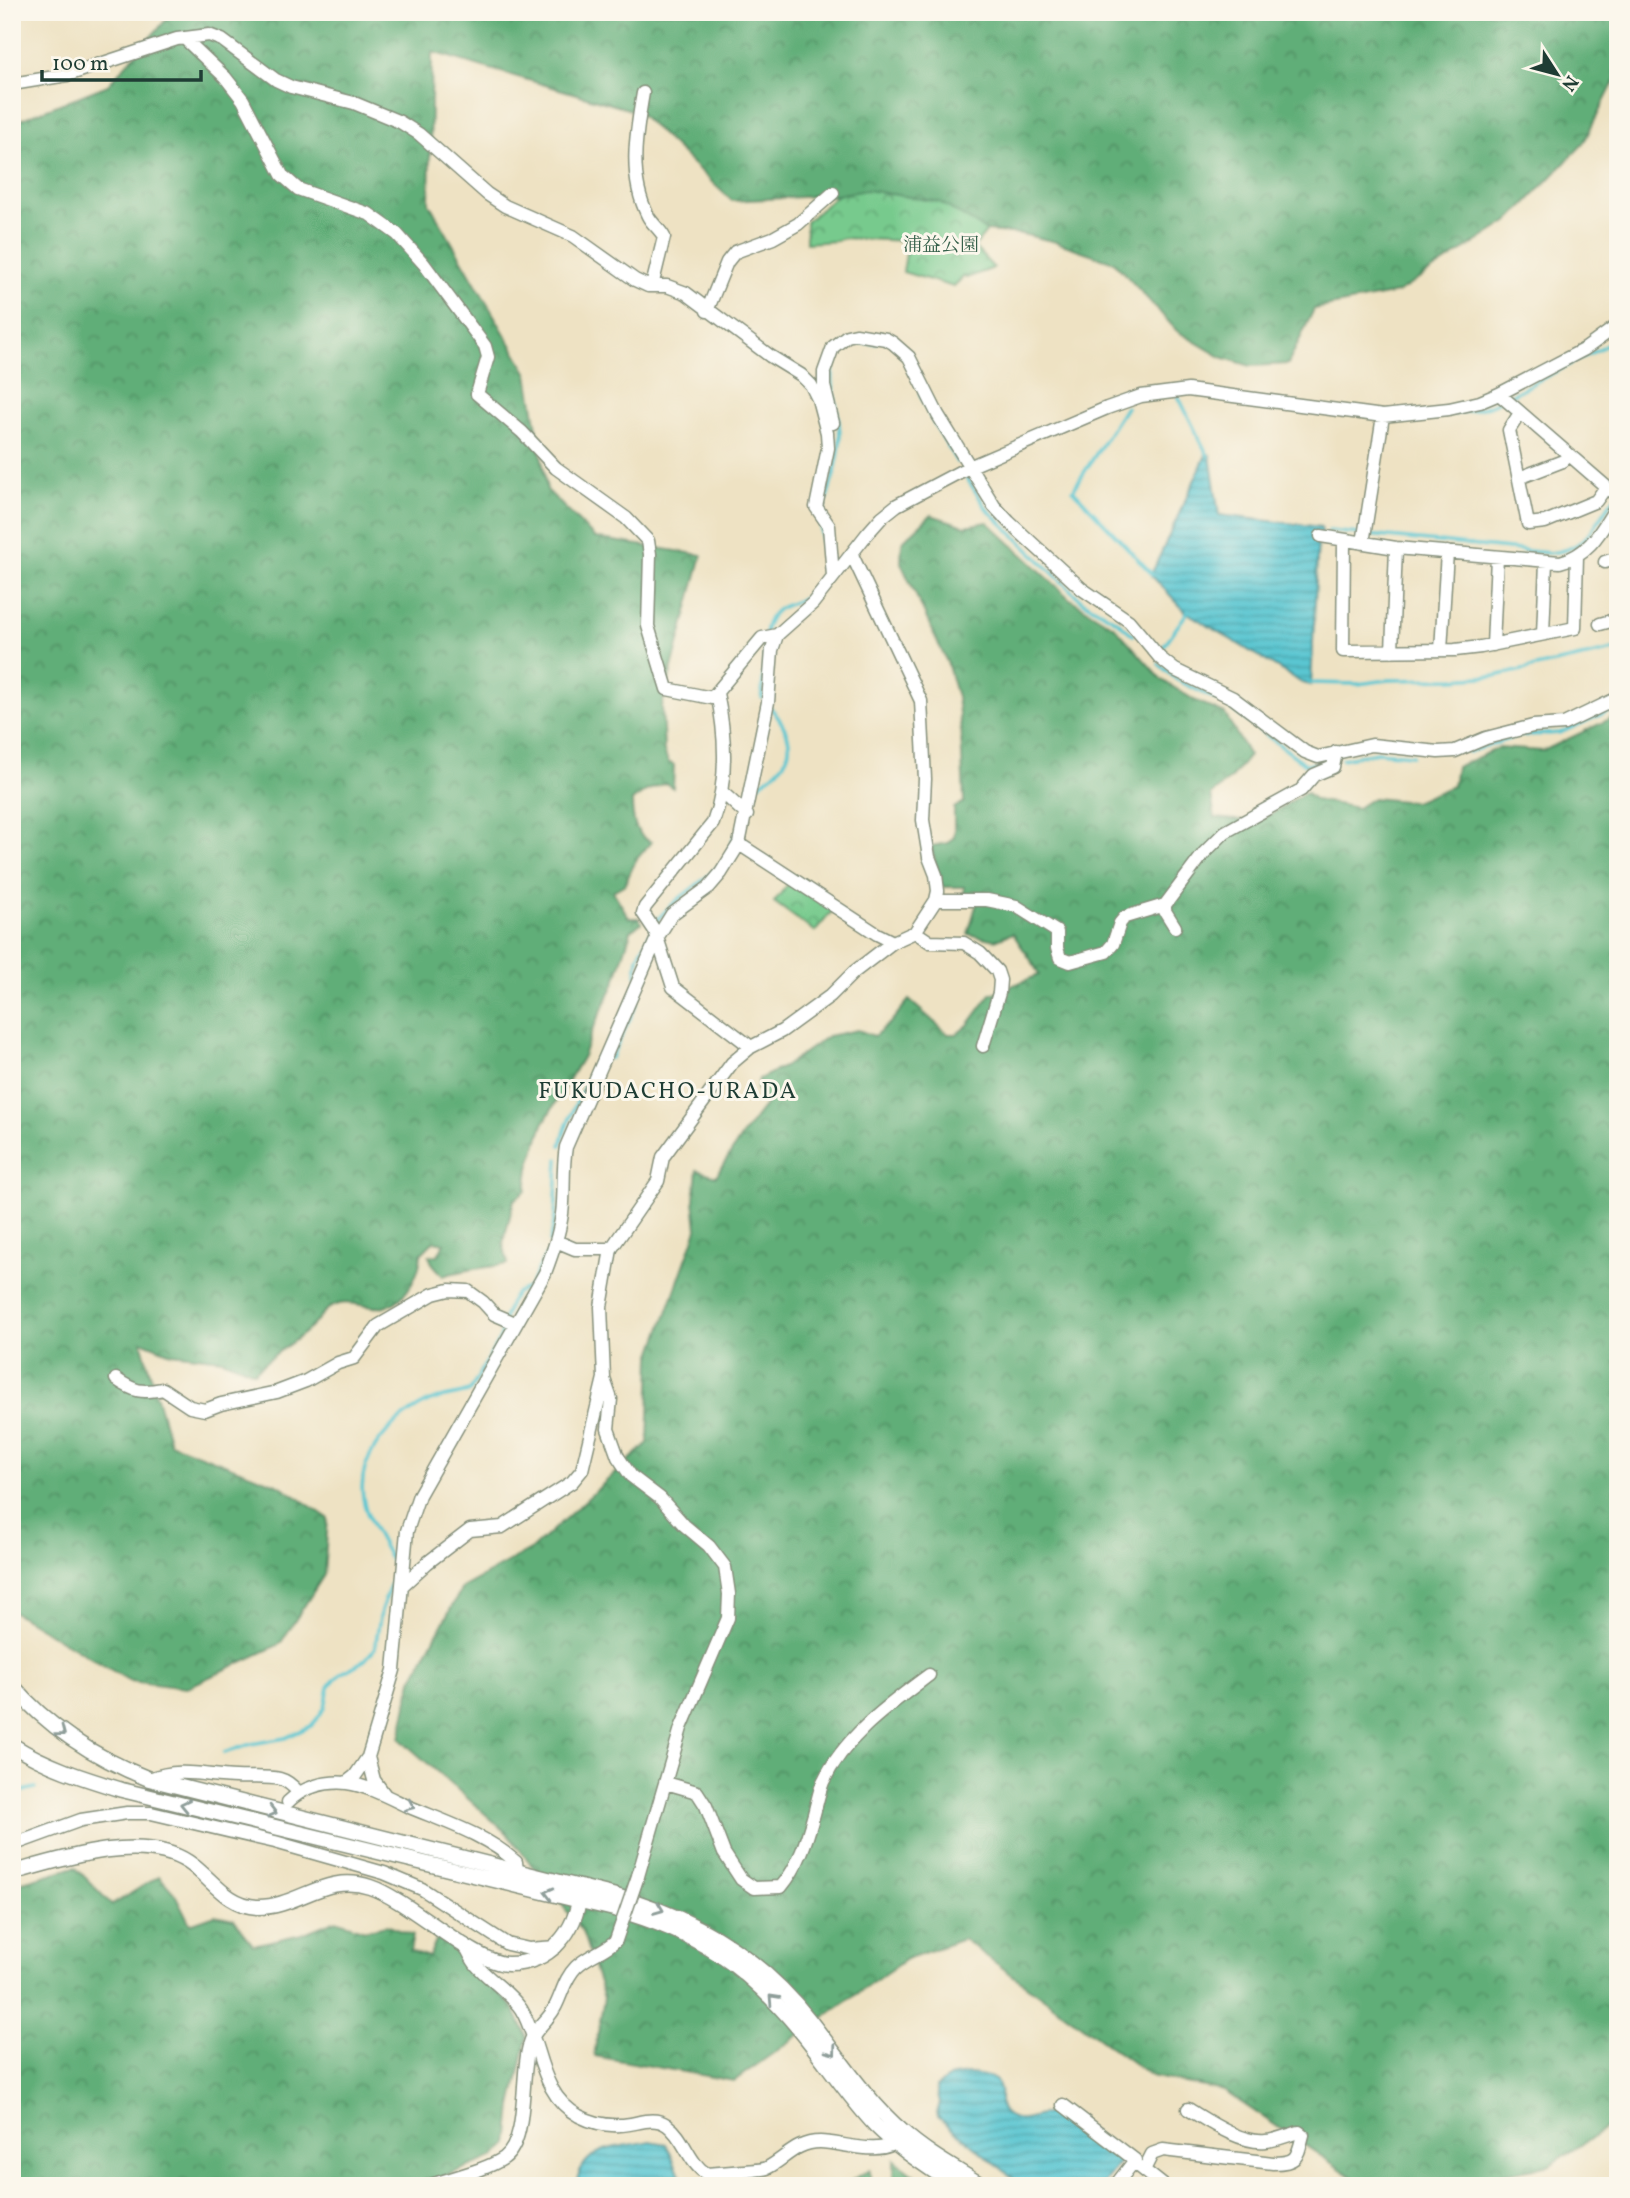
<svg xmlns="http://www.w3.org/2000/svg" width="1630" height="2198" font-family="Vollkorn,'Noto Serif JP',serif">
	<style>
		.forest { fill: url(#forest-crowns); stroke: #407656; stroke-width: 2 }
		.park { fill: url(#park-crowns); stroke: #4b8460; stroke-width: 2 }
		.water { fill: url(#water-rules); stroke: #3c8282; stroke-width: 2 }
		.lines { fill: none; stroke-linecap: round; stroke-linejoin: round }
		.stream { stroke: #5ac6d1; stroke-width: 3.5 }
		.minor-casing { stroke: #86907c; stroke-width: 15 }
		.tertiary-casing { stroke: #86907c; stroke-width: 17 }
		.minor { stroke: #fff; stroke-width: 12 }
		.tertiary { stroke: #fff; stroke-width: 14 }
		.minor-bridge-casing { stroke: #86907c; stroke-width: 15; stroke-linecap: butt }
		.minor-bridge { stroke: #fff; stroke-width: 12 }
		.oneway { stroke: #8f9e9a }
		.labels { text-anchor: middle; stroke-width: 6; stroke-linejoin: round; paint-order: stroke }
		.park-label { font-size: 19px; fill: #35604a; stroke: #fbf7ec }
		.quarter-label { font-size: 23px; letter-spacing: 2px; fill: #1f3d34; stroke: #fbf7ec }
	</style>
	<defs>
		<pattern id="forest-crowns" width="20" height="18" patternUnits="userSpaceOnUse" patternTransform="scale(1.75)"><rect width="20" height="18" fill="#61ae78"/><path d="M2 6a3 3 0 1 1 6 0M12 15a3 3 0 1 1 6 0" fill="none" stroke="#4f8f63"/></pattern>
		<pattern id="park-crowns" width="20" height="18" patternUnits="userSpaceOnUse" patternTransform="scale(1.75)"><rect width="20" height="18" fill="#77ca8d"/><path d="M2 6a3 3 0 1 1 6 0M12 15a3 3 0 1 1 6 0" fill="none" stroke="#61a574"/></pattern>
		<pattern id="water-rules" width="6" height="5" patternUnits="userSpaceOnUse" patternTransform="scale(1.75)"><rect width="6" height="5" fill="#5ac6d1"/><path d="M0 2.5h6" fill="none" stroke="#4aa2aa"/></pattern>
	</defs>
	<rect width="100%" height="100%" fill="#fbf7ec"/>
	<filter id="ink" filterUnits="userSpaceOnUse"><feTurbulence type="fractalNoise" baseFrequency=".0143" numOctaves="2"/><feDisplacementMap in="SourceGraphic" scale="14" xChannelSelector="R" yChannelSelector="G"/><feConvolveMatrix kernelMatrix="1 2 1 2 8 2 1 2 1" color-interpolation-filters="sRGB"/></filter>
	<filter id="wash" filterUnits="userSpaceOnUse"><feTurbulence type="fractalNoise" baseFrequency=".00686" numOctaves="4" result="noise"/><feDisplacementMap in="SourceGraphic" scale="28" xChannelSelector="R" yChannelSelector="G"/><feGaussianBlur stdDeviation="1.57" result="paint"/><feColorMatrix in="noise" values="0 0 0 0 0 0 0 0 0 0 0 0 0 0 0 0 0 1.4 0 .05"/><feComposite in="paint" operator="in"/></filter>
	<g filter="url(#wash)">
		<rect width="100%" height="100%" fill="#eee2c3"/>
		<path class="forest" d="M 173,12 L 1618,12 L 1618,74 L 1583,144 L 1509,221 L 1397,293 L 1314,309 L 1288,364 L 1251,366 L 1221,357 L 1177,331 L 1114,262 L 1056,242 L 1022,234 L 987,231 L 939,202 L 866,190 L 837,195 L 732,201 L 638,112 L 432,52 L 429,203 L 528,374 L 547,490 L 595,538 L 702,555 L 662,706 L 664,751 L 668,762 L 674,765 L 673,788 L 665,783 L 646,791 L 632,801 C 632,817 634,835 651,842 L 636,860 L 625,884 L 613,891 L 629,918 L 639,918 L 641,923 L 631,931 L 615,982 L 592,1031 L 583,1056 L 543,1124 L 529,1168 L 526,1191 L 514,1200 L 503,1243 L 508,1264 C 486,1268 464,1269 443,1276 L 432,1263 L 429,1256 L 438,1255 L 444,1243 L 434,1241 L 421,1254 C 420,1273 408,1298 388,1306 C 373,1311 353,1300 339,1304 C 325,1307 319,1319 310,1328 C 292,1344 271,1355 254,1372 L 222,1359 L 171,1353 L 141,1341 L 170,1443 L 279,1485 L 328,1518 L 324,1575 L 280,1644 L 186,1688 L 130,1681 L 12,1611 L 12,123 L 108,85 Z
			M 931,515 L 965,526 L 988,522 L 1070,599 L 1115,627 L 1162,680 L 1196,701 L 1225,714 L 1249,756 L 1231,778 L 1211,795 L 1215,818 L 1258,822 L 1306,792 L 1315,800 L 1357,808 L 1373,798 L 1414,802 L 1453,786 L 1456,767 L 1499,748 L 1543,751 L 1618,715 L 1618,2121 L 1550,2165 L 1437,2186 L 1366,2186 L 1224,2091 L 1151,2076 L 963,1939 L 906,1959 L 734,2081 L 594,2056 L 604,1998 L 582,1931 L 507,1833 L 400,1739 L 412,1680 L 462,1588 L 532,1549 L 648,1443 L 651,1357 L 697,1229 L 694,1200 L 697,1170 L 716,1176 L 741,1137 L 766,1104 L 757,1089 L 759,1079 L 784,1067 L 828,1036 L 858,1030 L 874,1036 L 890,1023 L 909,1000 L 948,1034 L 957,1034 L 968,1025 L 991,994 L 1039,975 C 1033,960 1021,948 1013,933 L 995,940 L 968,934 L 978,899 L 964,896 L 964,887 L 942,887 L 931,846 L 948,843 L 954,837 L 954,808 L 964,802 L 961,731 L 957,697 L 947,662 L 901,563 L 902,542 Z
			M 75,1867 L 112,1905 L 159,1876 L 175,1894 L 190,1924 L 215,1915 L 234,1919 L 253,1945 L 302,1934 L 336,1920 L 365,1930 L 386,1925 L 413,1935 L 410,1951 L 429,1957 L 437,1938 L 464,1954 L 515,2010 L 527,2037 L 512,2107 L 508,2144 L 494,2157 L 418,2186 L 12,2186 L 12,1885 Z
			M 894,2159 L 928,2186 L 894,2186 Z
			M 870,2169 L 870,2186 L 843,2186 Z"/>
		<path class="park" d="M 866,190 L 939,202 L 987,231 L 974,247 L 994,268 L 966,278 L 964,276 L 954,287 L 903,272 L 908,241 L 842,238 L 837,241 L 806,243 L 806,222 L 837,195 Z
			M 791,880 L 834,909 L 815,932 L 774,902 Z"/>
		<path class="water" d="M 1207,453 L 1210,455 L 1219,515 L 1321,527 L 1322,532 L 1318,539 L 1311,685 L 1302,683 L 1186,612 L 1151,575 Z
			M 967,2074 C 1023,2076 986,2103 1008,2116 C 1024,2126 1045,2109 1062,2113 C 1077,2117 1110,2146 1124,2157 L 1102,2186 L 1023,2186 L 938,2117 L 937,2113 L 940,2103 L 936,2087 L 953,2076 Z
			M 650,2141 L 666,2144 L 684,2183 L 682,2186 L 576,2186 C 581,2145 618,2148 650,2141 Z"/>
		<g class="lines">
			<path class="stream" d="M 840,349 L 850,343 L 876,343
				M 920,393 L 931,418 L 957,462
				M 1178,396 L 1208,456
				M 1507,397 L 1618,339
				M 1126,407 L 1073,490 L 1153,575
				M 1454,414 L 1486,407 L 1500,401
				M 964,474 L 987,509 L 1055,575 L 1082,601 L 1117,621 L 1133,635
				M 823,511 C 829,489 839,464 840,441 C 841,411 827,389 835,358
				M 1329,531 L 1360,534
				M 1368,535 L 1549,553 C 1587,550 1593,527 1614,498
				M 1160,651 L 1189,610
				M 1159,664 L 1177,680 L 1225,704 L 1305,764 L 1325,763
				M 1309,683 L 1358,684 L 1388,680 L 1452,679 L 1495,676 L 1618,649
				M 762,698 L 766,628 C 775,595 808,609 819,584 C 827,564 820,543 821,522
				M 1468,752 L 1518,736 L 1560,733 L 1618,707
				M 1342,759 L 1377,752 L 1412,755
				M 756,786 C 795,763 800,741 769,706
				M 729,850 L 735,835
				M 655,923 C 672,900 699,886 719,866
				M 636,975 L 638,957 L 652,930
				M 608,1058 L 611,1058 L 637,1004
				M 561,1145 C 568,1114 585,1087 598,1058 L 600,1058
				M 550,1242 L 555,1217 L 558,1159
				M 224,1753 L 251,1744 L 285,1738 L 311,1726 L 317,1719 L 325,1707 L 329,1687 L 335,1679 L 342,1673 L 365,1660 L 375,1648 L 381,1611 L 396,1569 C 386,1550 373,1530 366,1510 C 350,1462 388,1422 428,1402 C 441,1396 456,1396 470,1391 L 501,1336 L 502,1324 L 510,1302 L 516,1293 L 529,1287 L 545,1256
				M 12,1794 L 35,1788"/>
		</g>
	</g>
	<g filter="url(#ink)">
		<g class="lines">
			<g class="minor-casing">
				<path id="minor" d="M 184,38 L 225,77 L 243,100 L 282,175 L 298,189 L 369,214 L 397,234 L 424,264 L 485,346 L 488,357 L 477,394 L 522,432 L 556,468 L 626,518 L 648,541 L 650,554 L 648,626 L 667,689 L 712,698 L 762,638 L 777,635
					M 12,84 L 67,75 L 177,39 L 209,35 L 222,40 L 276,80 L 291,87 L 354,103 L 400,122 L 419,134 L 487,194 L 505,206 L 573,236 L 635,280 L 648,286 L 667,286 L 686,293 L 770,356 L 801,375 L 811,385 L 818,399 L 827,433 L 828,448 L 816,507 L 829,526 L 833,576
					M 643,93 C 636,133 628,177 648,216 C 652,224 660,229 664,237 L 652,286
					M 707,311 L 727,262 L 735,252 L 773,238 L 798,224 L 833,193
					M 1499,394 L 1618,497
					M 1520,413 L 1509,430 L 1528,524 L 1545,522 L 1596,501 L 1606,487
					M 833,423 L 824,386 L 824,372 L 833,347 L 847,336 L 856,334 L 886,339 L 893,343 L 909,357 L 938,415 L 994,506 L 1009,522 L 1082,589 L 1129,621 L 1160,658 L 1175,670 L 1233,698 L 1305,752 L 1318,757 L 1372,745 L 1438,752 L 1455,751 L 1486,738 L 1533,726 L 1564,724 L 1618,698
					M 1519,478 L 1563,461 L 1569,455
					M 1321,536 L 1396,548 L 1560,562 C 1590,555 1602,529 1618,504
					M 1344,541 L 1343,651 L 1455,650 L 1481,647 L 1575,628 L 1577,556
					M 1363,543 L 1383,416
					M 1605,562 L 1618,558
					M 1600,624 L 1618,619
					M 1543,634 L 1546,562
					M 1493,645 L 1497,557
					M 1441,650 L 1447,552
					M 1392,651 L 1396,548
					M 717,693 C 726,736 728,782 713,823 L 645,907 L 643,913 L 655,931 L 673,987 L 751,1047
					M 723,793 L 747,815
					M 739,844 L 877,934 L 893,942
					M 936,900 L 987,900 L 1016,906 L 1054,930 L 1057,932 L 1057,948 L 1060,958 L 1070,962 L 1106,952 L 1113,944 L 1120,923 L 1125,917 L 1165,905 L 1165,911 L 1175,927
					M 1165,905 L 1204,853 L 1225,832 L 1301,790 L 1314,775 L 1333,767 L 1336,752
					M 915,932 L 930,942 L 964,943 L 980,953 L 997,971 L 1000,980 L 999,993 L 983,1046
					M 556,1241 L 575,1249 L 611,1249
					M 116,1379 C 135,1392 141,1393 163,1389 L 190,1407 L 205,1410 L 221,1404 L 277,1392 L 306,1381 L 338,1363 L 354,1358 L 378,1326 L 433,1294 L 449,1290 L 468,1291 L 483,1302 L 494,1314 L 515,1323
					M 604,1379 L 611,1399 L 608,1429 L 618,1457 L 631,1476 L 660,1498 L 684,1525 L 709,1546 L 725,1567 L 729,1594 L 728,1618 L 681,1728 L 638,1876
					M 403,1585 L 427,1563 L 470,1530 L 502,1527 L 572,1482 L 582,1470 L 604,1378 L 601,1307 L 611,1249 L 658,1181 L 663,1157 L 732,1063 L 751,1047 L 782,1031 L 830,996 L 854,972 L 893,942 L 915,932 L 936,900 L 938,891 L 936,875 L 929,857 L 923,820 L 925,779 L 921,701 L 852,555
					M 368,1757 L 374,1780 L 385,1795
					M 149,1779 C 182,1767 203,1776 236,1777 C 250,1778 267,1776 280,1779 C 288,1781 293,1786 298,1792
					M 346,1783 L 355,1776 L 368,1757 L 394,1670 L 407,1531 L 419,1495 L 545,1273 C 552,1254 559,1235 562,1214 C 565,1192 562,1169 566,1147 L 657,938 L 672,914 L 709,887 L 721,873 L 739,844 L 768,702 L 772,650 L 777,635 L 813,603 L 867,534 L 882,517 L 897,505 L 969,467 L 1107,408 L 1141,396 L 1188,390 L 1383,416 L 1449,409 L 1480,402 L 1499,394 L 1585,349 L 1618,325
					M 666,1783 L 697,1792 L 706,1806 L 724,1853 L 741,1879 L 754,1888 L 781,1887 C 799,1866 807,1839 814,1814 C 817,1803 819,1792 823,1782 C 845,1736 889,1705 929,1675
					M 288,1802 C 303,1787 325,1781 347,1783 C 368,1786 388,1797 407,1806 C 445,1822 485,1834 516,1862 L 517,1871
					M 12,1845 L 81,1820 L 127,1813 L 151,1813 L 275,1842 L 384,1873 L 422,1889 L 507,1944 L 529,1949 L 556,1947
					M 465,1945 C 469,1953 473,1962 479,1968 C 492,1982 510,1993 521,2009 C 542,2043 538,2094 579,2116 C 591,2122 606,2126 620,2125 C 636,2125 652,2115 667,2125 C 685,2138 688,2163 707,2174 C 719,2172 761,2171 767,2168 C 786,2158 796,2142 820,2142 C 841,2142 882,2158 899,2139
					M 1063,2105 L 1135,2160 L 1115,2186
					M 1140,2167 L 1164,2186
					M 1144,2170 L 1152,2154 L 1163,2150 L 1273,2163 C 1298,2163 1297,2157 1303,2135 L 1299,2132 C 1288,2135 1277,2140 1266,2141 C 1241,2144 1208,2121 1188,2109
					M 428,2186 C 450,2178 484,2171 504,2158 C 530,2139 519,2070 531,2040 C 536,2028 548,2020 554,2009 C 562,1995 564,1979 576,1967 C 588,1955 604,1952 616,1940"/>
			</g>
			<g class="tertiary-casing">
				<path id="tertiary" d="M 12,1685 C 49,1729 96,1758 149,1779 L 616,1896 C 694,1917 760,1957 810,2021 C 840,2059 866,2100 903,2132 C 926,2153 956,2169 983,2186
					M 12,1745 C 47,1767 83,1778 122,1790 L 614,1909 C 696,1932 744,1963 799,2029 C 825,2060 847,2095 875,2125 C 899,2149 928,2167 956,2186
					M 12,1873 C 60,1859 143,1832 188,1862 C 211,1877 226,1906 257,1907 C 298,1908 325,1872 370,1887 C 409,1900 475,1964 508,1964 C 550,1964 576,1932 580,1893"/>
			</g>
			<use href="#minor" class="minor"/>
			<use href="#tertiary" class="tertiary"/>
			<g class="minor-bridge-casing">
				<path id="minor-bridge" d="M 616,1940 L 638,1876"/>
			</g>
			<use href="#minor-bridge" class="minor-bridge"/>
		</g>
		<defs><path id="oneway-chevron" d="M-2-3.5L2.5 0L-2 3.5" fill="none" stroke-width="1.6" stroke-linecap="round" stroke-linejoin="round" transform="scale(1.75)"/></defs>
		<g class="oneway">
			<use href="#oneway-chevron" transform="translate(61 1732) rotate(38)"/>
			<use href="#oneway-chevron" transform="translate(185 1805) rotate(-167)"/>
			<use href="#oneway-chevron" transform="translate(410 1806) rotate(23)"/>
			<use href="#oneway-chevron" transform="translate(272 1812) rotate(14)"/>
			<use href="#oneway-chevron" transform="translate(549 1893) rotate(-166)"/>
			<use href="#oneway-chevron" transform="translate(659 1909) rotate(21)"/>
			<use href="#oneway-chevron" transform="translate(773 1999) rotate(-133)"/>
			<use href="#oneway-chevron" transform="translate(832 2051) rotate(53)"/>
		</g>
	</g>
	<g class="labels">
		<g class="park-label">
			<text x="941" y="251">浦益公園</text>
		</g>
		<g class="quarter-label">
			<text x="668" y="1098">FUKUDACHO-URADA</text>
		</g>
	</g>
	<rect width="1630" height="2198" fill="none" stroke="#fbf7ec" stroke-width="42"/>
	<g transform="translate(1557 74) rotate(126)" stroke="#fbf7ec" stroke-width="5" paint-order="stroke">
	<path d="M0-5L12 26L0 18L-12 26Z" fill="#1f3d34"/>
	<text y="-10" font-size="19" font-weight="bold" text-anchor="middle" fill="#1f3d34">N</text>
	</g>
	<path d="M42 70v10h159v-10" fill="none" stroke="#1f3d34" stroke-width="3.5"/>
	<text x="52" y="70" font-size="21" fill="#1f3d34" stroke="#fbf7ec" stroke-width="5" paint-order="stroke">100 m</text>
</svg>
